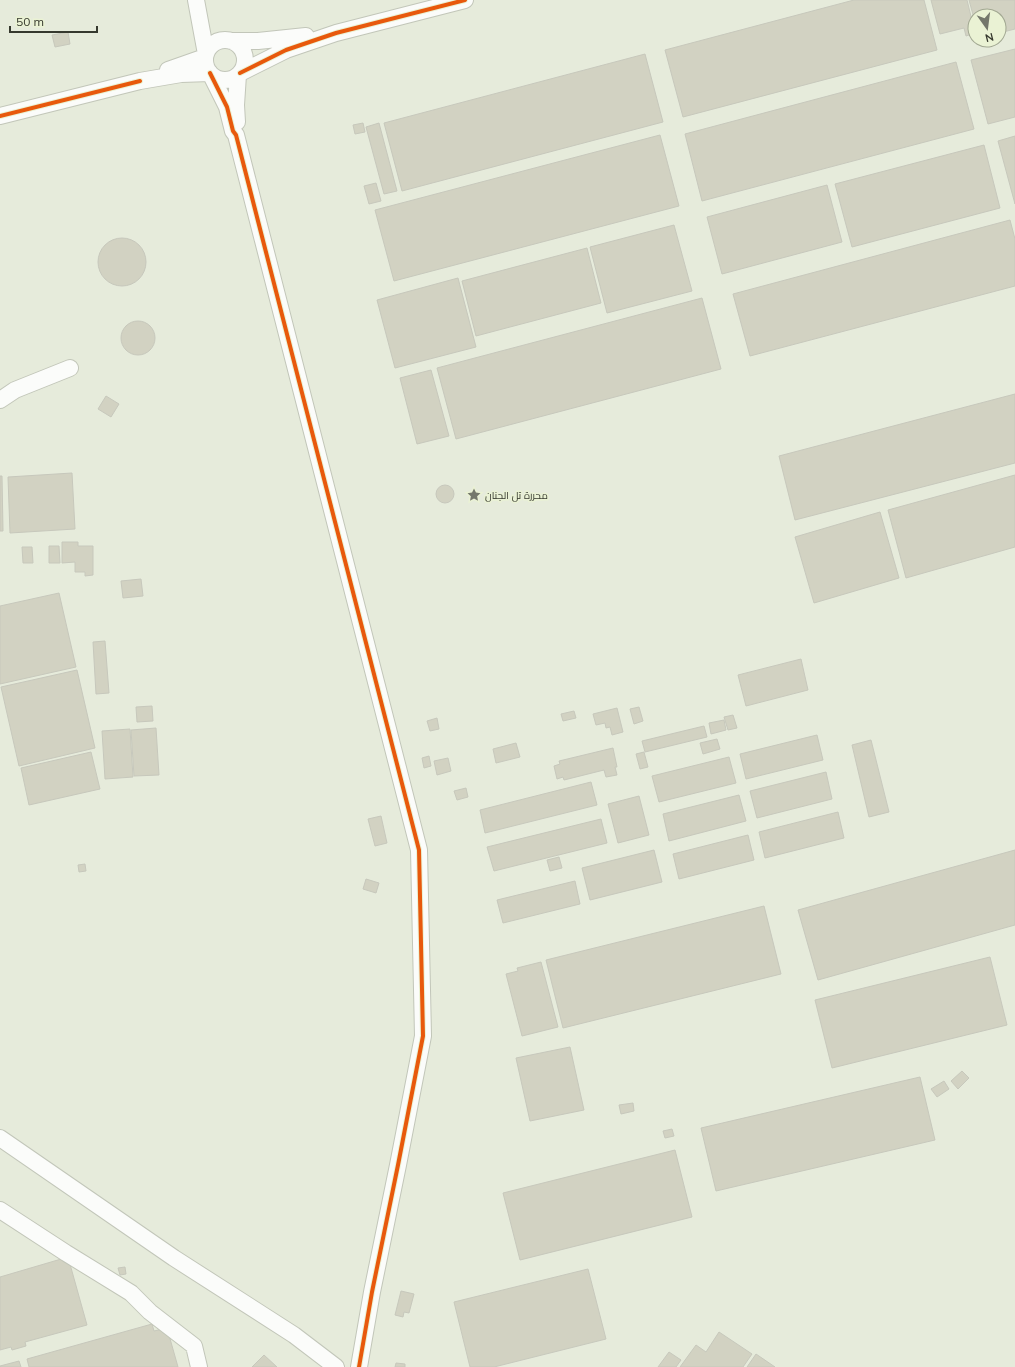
<svg xmlns="http://www.w3.org/2000/svg" width="1015" height="1367" font-family="Mulish,Cairo,sans-serif">
	<style>
		.building { fill: #d2d2c2; stroke: #c7c8bc }
		.lines { fill: none; stroke-linecap: round; stroke-linejoin: round }
		.minor-casing { stroke: #c2c6b9; stroke-width: 18 }
		.minor { stroke: #fbfcfa; stroke-width: 16 }
		.cycleway-casing { stroke: #eaf2d4; stroke-width: 6 }
		.cycleway { stroke: #e8590c; stroke-width: 4 }
		.labels { text-anchor: middle; stroke-width: 3; stroke-linejoin: round; paint-order: stroke }
		.poi-label { font-size: 10px; fill: #36392e; stroke: #eaf2d4; text-anchor: start }
	</style>
	<rect width="100%" height="100%" fill="#e6ebdb"/>
	<path class="building" d="M 854,0 L 924,0 L 937,50 L 683,117 L 665,50 Z
		M 931,0 L 967,0 L 975,33 L 966,36 L 964,28 L 940,34 Z
		M 969,0 L 1015,0 L 1015,29 L 999,33 L 999,16 L 975,16 L 975,22 Z
		M 68,32 L 70,44 L 55,47 L 52,35 Z
		M 1015,49 L 1015,117 L 988,124 L 971,60 Z
		M 645,54 L 663,122 L 402,191 L 384,123 Z
		M 956,62 L 974,129 L 702,201 L 685,134 Z
		M 363,123 L 365,132 L 355,134 L 353,125 Z
		M 379,123 L 397,191 L 384,194 L 366,127 Z
		M 660,135 L 679,206 L 394,281 L 375,210 Z
		M 1015,136 L 1015,204 L 998,141 Z
		M 984,145 L 1000,208 L 852,247 L 835,184 Z
		M 376,183 L 381,201 L 369,204 L 364,186 Z
		M 827,185 L 842,242 L 722,274 L 707,217 Z
		M 1010,220 L 1015,239 L 1015,286 L 750,356 L 733,294 Z
		M 674,225 L 692,291 L 607,313 L 590,247 Z
		M98 262a24 24 0 1 1 48 0a24 24 0 1 1-48 0Z
		M 587,248 L 601,303 L 476,336 L 462,281 Z
		M 458,278 L 476,347 L 395,368 L 377,300 Z
		M 702,298 L 721,369 L 456,439 L 437,368 Z
		M121 338a17 17 0 1 1 34 0a17 17 0 1 1-34 0Z
		M 431,370 L 449,436 L 417,444 L 400,378 Z
		M 1015,394 L 1015,463 L 795,520 L 779,456 Z
		M 106,396 L 119,404 L 111,417 L 98,409 Z
		M 72,473 L 75,529 L 10,533 L 8,477 Z
		M 1015,475 L 1015,547 L 906,578 L 888,510 Z
		M 0,476 L 2,476 L 3,531 L 0,531 Z
		M436 494a9 9 0 1 1 18 0a9 9 0 1 1-18 0Z
		M 880,512 L 899,578 L 814,603 L 795,537 Z
		M 62,542 L 78,542 L 78,546 L 93,546 L 93,575 L 85,576 L 85,572 L 75,572 L 75,562 L 62,563 Z
		M 49,546 L 59,546 L 60,563 L 49,563 Z
		M 22,547 L 32,547 L 33,563 L 23,563 Z
		M 141,579 L 143,596 L 123,598 L 121,581 Z
		M 59,593 L 76,667 L 0,684 L 0,606 Z
		M 105,641 L 109,693 L 96,694 L 93,642 Z
		M 801,659 L 808,690 L 746,706 L 738,675 Z
		M 77,670 L 95,748 L 19,766 L 1,687 Z
		M 152,706 L 153,721 L 137,722 L 136,707 Z
		M 639,707 L 643,721 L 634,724 L 630,709 Z
		M 617,708 L 623,732 L 612,735 L 610,727 L 606,728 L 605,723 L 596,725 L 593,714 Z
		M 574,711 L 576,718 L 563,721 L 561,714 Z
		M 733,715 L 737,728 L 728,730 L 724,717 Z
		M 437,718 L 439,729 L 430,731 L 427,721 Z
		M 724,720 L 726,730 L 711,734 L 709,723 Z
		M 704,726 L 707,737 L 645,752 L 642,741 Z
		M 156,728 L 159,775 L 134,776 L 131,730 Z
		M 130,729 L 133,777 L 105,779 L 102,731 Z
		M 817,735 L 823,760 L 746,779 L 740,754 Z
		M 717,739 L 720,749 L 703,754 L 700,743 Z
		M 871,740 L 889,812 L 869,817 L 852,745 Z
		M 516,743 L 520,757 L 496,763 L 493,749 Z
		M 613,748 L 617,767 L 615,767 L 617,775 L 606,777 L 604,770 L 564,780 L 563,777 L 557,779 L 554,766 L 560,764 L 559,761 Z
		M 91,752 L 100,789 L 29,805 L 21,768 Z
		M 644,752 L 648,767 L 640,769 L 636,754 Z
		M 429,756 L 431,766 L 424,768 L 422,758 Z
		M 729,757 L 736,783 L 659,802 L 652,776 Z
		M 448,758 L 451,771 L 437,775 L 434,761 Z
		M 826,772 L 832,799 L 757,818 L 750,791 Z
		M 591,782 L 597,805 L 485,833 L 480,810 Z
		M 466,788 L 468,797 L 457,800 L 454,791 Z
		M 739,795 L 746,821 L 669,841 L 663,814 Z
		M 639,796 L 649,835 L 618,843 L 608,804 Z
		M 838,812 L 844,838 L 765,858 L 759,832 Z
		M 381,816 L 387,843 L 375,846 L 368,819 Z
		M 601,819 L 607,843 L 494,871 L 487,847 Z
		M 748,835 L 754,860 L 679,879 L 673,854 Z
		M 654,850 L 662,882 L 590,900 L 582,868 Z
		M 1015,850 L 1015,925 L 818,980 L 798,910 Z
		M 559,857 L 562,868 L 550,871 L 547,860 Z
		M 85,864 L 86,871 L 79,872 L 78,865 Z
		M 366,879 L 379,883 L 376,893 L 363,889 Z
		M 575,881 L 580,904 L 503,923 L 497,900 Z
		M 764,906 L 781,974 L 563,1028 L 546,960 Z
		M 990,957 L 1007,1025 L 832,1068 L 815,1000 Z
		M 541,962 L 558,1027 L 522,1036 L 506,974 L 518,971 L 517,968 Z
		M 570,1047 L 584,1110 L 530,1121 L 516,1058 Z
		M 962,1071 L 969,1078 L 958,1089 L 951,1081 Z
		M 920,1077 L 935,1140 L 716,1191 L 701,1128 Z
		M 944,1081 L 949,1089 L 937,1097 L 931,1089 Z
		M 633,1103 L 634,1111 L 621,1114 L 619,1105 Z
		M 672,1129 L 674,1136 L 665,1138 L 663,1131 Z
		M 675,1150 L 692,1217 L 520,1260 L 503,1193 Z
		M 68,1257 L 87,1325 L 25,1342 L 26,1346 L 12,1350 L 11,1347 L 0,1350 L 0,1277 Z
		M 125,1267 L 126,1274 L 120,1275 L 118,1268 Z
		M 588,1269 L 606,1339 L 494,1367 L 470,1367 L 454,1302 Z
		M 401,1291 L 414,1294 L 409,1313 L 404,1312 L 403,1317 L 395,1315 Z
		M 152,1324 L 154,1331 L 167,1328 L 178,1367 L 29,1367 L 27,1359 Z
		M 719,1332 L 752,1354 L 743,1367 L 680,1367 L 696,1345 L 706,1352 Z
		M 669,1352 L 681,1360 L 676,1367 L 658,1367 Z
		M 756,1354 L 775,1367 L 747,1367 Z
		M 264,1355 L 277,1367 L 252,1367 Z
		M 19,1361 L 21,1367 L 0,1367 L 0,1366 Z
		M 396,1363 L 405,1364 L 405,1367 L 395,1367 Z"/>
	<g class="lines">
		<g class="minor-casing">
			<path id="minor" d="M 196,0 L 206,54
				M205 60a20 20 0 1 1 40 0a20 20 0 1 1-40 0Z
				M 231,41 L 258,41 L 306,36
				M 168,70 L 205,57
				M 240,73 L 286,50 L 336,33 L 465,0
				M 0,116 L 140,81 L 181,74 L 210,73 L 227,107 L 233,131 L 236,135 L 419,850 L 423,1036 L 398,1165 L 372,1292 L 359,1367
				M 237,122 L 236,105 L 238,75
				M 0,400 L 15,390 L 70,368
				M 0,1138 L 174,1258 L 294,1335 L 336,1367
				M 0,1210 L 66,1253 L 131,1293 L 150,1312 L 194,1346 L 199,1367"/>
		</g>
		<use href="#minor" class="minor"/>
		<g class="cycleway-casing">
			<path id="cycleway" d="M 210,73 L 227,107 L 233,131 L 236,135 L 419,850 L 423,1036 L 398,1165 L 372,1292 L 359,1367
				M 240,73 L 286,50 L 336,33 L 465,0
				M 0,116 L 140,81"/>
		</g>
		<use href="#cycleway" class="cycleway"/>
	</g>
	<defs>
		<g id="sight-bare" transform="scale(1.08)"><path d="M0-6L1.8-2.2L6-1.7L2.9 1.2L3.7 5.4L0 3.3L-3.7 5.4L-2.9 1.2L-6-1.7L-1.8-2.2Z" fill="#74776b" stroke="#eaf2d4" stroke-width="2.5" paint-order="stroke"/></g>
	</defs>
	<g fill-rule="evenodd">
		<use href="#sight-bare" x="474" y="495"/>
	</g>
	<g class="labels">
		<g class="poi-label">
			<text x="485" y="499">محررة تل الجنان</text>
		</g>
	</g>
	<g transform="translate(987 28) rotate(166)"><circle r="19" fill="#eaf2d4" stroke="#a2a892"/>
	<path d="M0-3L7 15L0 10L-7 15Z" fill="#74776b"/>
	<text y="-6" font-size="11" font-weight="bold" text-anchor="middle" fill="#36392e">N</text>
	</g>
	<path d="M10 26v6h87v-6" fill="none" stroke="#36392e" stroke-width="2"/>
	<text x="16" y="26" font-size="12" fill="#36392e" stroke="#eaf2d4" stroke-width="3" paint-order="stroke">50 m</text>
</svg>
